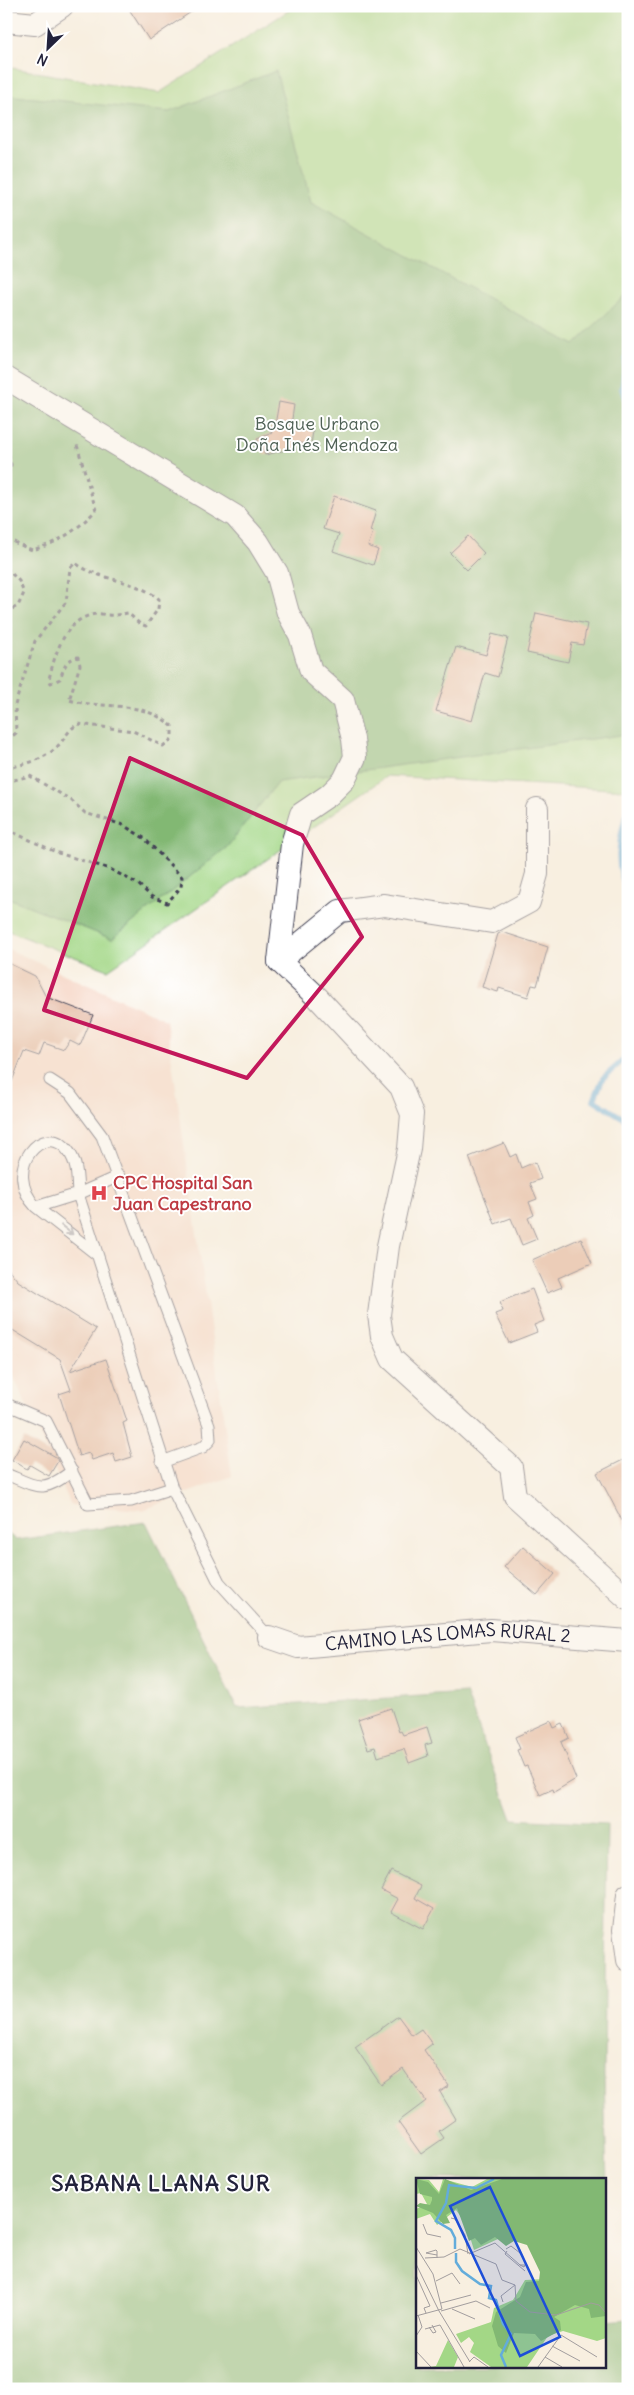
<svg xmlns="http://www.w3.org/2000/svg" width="634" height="2395" font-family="Delius,sans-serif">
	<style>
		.built { fill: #f5d3c1 }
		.green { fill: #a3d786; stroke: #627c60 }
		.forest { fill: #82b873; stroke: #526d57 }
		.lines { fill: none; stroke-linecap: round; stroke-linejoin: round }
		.stream { stroke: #63acdb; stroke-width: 5.5 }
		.building { fill: #dda487 }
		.service-casing { stroke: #424154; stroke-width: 13 }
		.minor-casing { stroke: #424154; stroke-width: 24 }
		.path { stroke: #424154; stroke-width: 3; stroke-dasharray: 4 4; stroke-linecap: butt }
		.service { stroke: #fff; stroke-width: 11 }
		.minor { stroke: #fff; stroke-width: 22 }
		.oneway { stroke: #9c9ca7 }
		.marked { fill: none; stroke: #c2185b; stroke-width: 4; stroke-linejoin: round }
		.labels { text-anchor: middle; stroke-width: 4; stroke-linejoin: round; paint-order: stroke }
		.park-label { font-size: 18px; fill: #4f6155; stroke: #fff }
		.health-label { font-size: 18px; font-weight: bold; fill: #be3a42; stroke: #fff; text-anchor: start }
		.street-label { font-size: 18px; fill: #22223b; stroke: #fff }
		.district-label { font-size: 22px; font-weight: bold; letter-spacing: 1px; fill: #22223b; stroke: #fff }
		.inset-river { fill: none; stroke: #63acdb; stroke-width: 2.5 }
		.inset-road { fill: none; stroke: #a29d9e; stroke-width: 1 }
		.view { fill: #1d4ed8; fill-opacity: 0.15; stroke: #1d4ed8; stroke-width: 2.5 }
		.inset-edge { fill: none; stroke: #22223b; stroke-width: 2.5 }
	</style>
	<rect width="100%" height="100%" fill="#fff"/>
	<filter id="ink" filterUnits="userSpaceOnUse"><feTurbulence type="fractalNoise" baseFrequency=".02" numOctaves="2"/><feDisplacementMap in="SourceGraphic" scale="10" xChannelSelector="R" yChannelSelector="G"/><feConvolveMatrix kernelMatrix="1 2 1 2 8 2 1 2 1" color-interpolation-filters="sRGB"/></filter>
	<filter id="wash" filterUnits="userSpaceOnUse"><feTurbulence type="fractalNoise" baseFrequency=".0096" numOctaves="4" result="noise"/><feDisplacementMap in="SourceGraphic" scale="20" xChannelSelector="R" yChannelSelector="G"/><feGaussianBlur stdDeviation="1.12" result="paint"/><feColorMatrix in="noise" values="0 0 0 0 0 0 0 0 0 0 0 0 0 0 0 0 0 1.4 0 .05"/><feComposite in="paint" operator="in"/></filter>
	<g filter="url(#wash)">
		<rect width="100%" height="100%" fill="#f8efe0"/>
		<path class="built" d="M 6,948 L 166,1020 L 232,1476 L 143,1510 L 71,1505 L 13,1375 L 6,1366 Z"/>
		<path class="green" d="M 296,6 L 628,6 L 628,790 L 387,776 L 108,970 L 6,930 L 6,67 L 159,93 Z"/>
		<path class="forest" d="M 276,71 L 311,202 L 574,345 L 628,293 L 628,734 L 278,782 L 227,847 L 112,939 L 6,897 L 6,95 L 169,112 Z
			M 146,1522 L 237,1708 L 466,1693 L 512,1819 L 607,1824 L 604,2074 L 607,2183 L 605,2188 L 605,2179 L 418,2179 L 418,2366 L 605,2366 L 605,2321 L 628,2319 L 628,2389 L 6,2389 L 6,1532 L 16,1540 Z"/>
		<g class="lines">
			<path class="stream" d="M 628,348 L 622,389 L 628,405
				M 628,809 C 620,833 613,868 628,889
				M 628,1056 L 603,1078 L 594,1100 L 628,1121"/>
		</g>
		<g id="blocks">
			<path class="building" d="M 127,6 L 200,6 L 149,40 Z
				M 279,402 L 294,405 L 291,426 L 313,431 L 311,444 L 299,443 L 298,449 L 286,450 L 265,455 L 257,439 L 272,433 L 269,428 L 275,425 Z
				M 334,496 L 376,511 L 370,531 L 373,532 L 368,546 L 378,550 L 373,565 L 333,551 L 339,534 L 323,529 Z
				M 468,536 L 484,553 L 467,570 L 450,553 Z
				M 536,613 L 587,624 L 583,645 L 572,643 L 568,662 L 527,653 Z
				M 492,634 L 508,638 L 498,677 L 485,673 L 472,721 L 436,711 L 456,647 L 486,655 Z
				M 502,932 L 548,947 L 537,986 L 532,985 L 528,997 L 499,988 L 498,992 L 482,987 L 498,934 Z
				M 6,962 L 35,976 L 46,997 L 93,1015 L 80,1046 L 70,1041 L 64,1050 L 44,1043 L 39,1056 L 24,1051 L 7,1094 Z
				M 504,1143 L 510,1157 L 516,1154 L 521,1168 L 535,1162 L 541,1179 L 530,1183 L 537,1199 L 529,1202 L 534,1215 L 528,1218 L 537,1239 L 522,1245 L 511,1218 L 495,1224 L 469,1157 Z
				M 581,1238 L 592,1263 L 558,1278 L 562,1287 L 547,1293 L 532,1260 Z
				M 6,1266 L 18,1281 L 96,1329 L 70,1371 L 106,1359 L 127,1421 L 123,1423 L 132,1457 L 116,1462 L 113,1453 L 92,1460 L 89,1453 L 79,1456 L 59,1394 L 71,1390 L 60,1359 L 6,1326 Z
				M 532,1289 L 544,1321 L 534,1325 L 537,1332 L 509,1343 L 495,1314 L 503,1311 L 500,1302 Z
				M 24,1439 L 56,1457 L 58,1461 L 49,1476 L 30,1465 L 27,1469 L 12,1460 Z
				M 623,1460 L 628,1469 L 628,1532 L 597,1473 Z
				M 523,1546 L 555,1574 L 537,1595 L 504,1567 Z
				M 391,1708 L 399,1732 L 401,1731 L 403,1735 L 427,1727 L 432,1743 L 425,1745 L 428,1756 L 409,1763 L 404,1749 L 378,1757 L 375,1747 L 368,1749 L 358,1719 Z
				M 551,1721 L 554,1728 L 563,1724 L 569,1738 L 561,1742 L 576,1779 L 554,1792 L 553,1789 L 540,1795 L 527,1766 L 524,1767 L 517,1750 L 520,1749 L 515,1737 Z
				M 391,1871 L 421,1886 L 415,1898 L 434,1909 L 423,1929 L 391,1912 L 398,1899 L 381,1890 Z
				M 398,2016 L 412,2035 L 421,2029 L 432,2044 L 424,2050 L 449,2086 L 440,2092 L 456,2119 L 439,2131 L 444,2138 L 421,2154 L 398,2122 L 426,2101 L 403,2069 L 381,2085 L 355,2047 Z"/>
		</g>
	</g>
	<g filter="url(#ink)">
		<use href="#blocks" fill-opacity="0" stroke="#424154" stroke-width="1"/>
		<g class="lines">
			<g class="service-casing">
				<path id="service" d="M 50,1080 L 70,1093 L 102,1136 L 209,1425 L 210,1440 L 203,1447 L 162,1462
					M 119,1176 L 78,1194 L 36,1207 C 0,1169 45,1118 69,1152 C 78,1164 77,1180 78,1194 L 172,1488 L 219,1582 L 269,1637
					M 36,1207 L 96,1254
					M 6,1404 L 46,1421 L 88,1504 L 131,1501 L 172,1488
					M 6,1474 C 38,1487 42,1494 72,1471"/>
			</g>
			<g class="minor-casing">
				<g id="minor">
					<path d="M 6,21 L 35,24 L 62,6"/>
					<path d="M 6,378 L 235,516 L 258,542 L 277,573 L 288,613 L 300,635 L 311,671 L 343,700 L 353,739 L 355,757 L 344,780 L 329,795 L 301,814 L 292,844 L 279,961"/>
					<path d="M 279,961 L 318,998 L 401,1087 L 412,1114 L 409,1149 L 388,1246 L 379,1315 L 382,1336 L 392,1359 L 511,1467 L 515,1496 L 628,1599"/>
					<path d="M 279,961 L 340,911 L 384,905 L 492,922 L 529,902 L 537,874 L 537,809"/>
					<path id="s1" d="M 269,1637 L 298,1647 L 491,1630 L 628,1641"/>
					<path d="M 628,1895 L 624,1930 L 628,1960"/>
				</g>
			</g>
			<path class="path" d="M 6,439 L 11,465 L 6,481
				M 6,540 L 9,540 L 32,550 C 59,543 77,530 96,510 L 77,445
				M 6,568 L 19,581 L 24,593 L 18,606 L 6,612
				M 6,737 L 10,738 L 16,733 L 15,705 L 35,641 L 66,602 L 70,568 L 75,563 C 102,582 133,578 159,599 L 158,609 L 146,626 L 140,624 L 128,613 C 122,614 115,616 108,615 C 104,615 101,613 97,614 C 65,617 55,654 49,679 L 51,683 L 60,679 C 64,668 65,660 78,657 L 80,665 L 69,700 C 104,710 141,699 172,726 L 172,739 L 163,746 L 133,731 L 78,724 C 70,729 68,733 62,741 C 49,759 27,764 6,768
				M 6,782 L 30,776 L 71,800 L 85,813 L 123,825 L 144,838 L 182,877 L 181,887 L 167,903 L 152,897 L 138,884 L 110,869 L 58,853 L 6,829"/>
			<use href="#service" class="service"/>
			<use href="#minor" class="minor"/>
		</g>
		<defs><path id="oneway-shaft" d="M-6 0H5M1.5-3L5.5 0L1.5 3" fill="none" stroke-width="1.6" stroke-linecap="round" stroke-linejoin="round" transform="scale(1.25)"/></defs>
		<use class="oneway" href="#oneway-shaft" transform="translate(67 1230) rotate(38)"/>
	</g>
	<path d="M0 0H634V2395H0ZM 130,758 L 302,835 L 362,937 L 247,1078 L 44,1010 Z" fill="#f8efe0" fill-opacity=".55" fill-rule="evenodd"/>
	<path class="marked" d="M 130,758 L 302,835 L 362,937 L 247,1078 L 44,1010 Z"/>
	<defs>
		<g id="hospital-bare" transform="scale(1.35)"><path d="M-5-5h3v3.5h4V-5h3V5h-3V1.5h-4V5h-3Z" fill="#e0444e" stroke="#fff" stroke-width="2.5" paint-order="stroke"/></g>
	</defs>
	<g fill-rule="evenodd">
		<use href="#hospital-bare" x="99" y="1193"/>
	</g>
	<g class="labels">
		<g class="park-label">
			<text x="317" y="430">Bosque Urbano<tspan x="317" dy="21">Doña Inés Mendoza</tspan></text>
		</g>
		<g class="health-label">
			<text x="113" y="1189">CPC Hospital San<tspan x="113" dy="21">Juan Capestrano</tspan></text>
		</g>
		<g class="street-label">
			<text dy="6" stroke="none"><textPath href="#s1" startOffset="181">CAMINO LAS LOMAS RURAL 2</textPath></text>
		</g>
		<g class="district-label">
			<text x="161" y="2191">SABANA LLANA SUR</text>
		</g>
	</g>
	<g transform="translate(416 2178)">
		<rect width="190" height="190" fill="#f8efe0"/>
		<path d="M 0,1 L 13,2 L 23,14 L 27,1 L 56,9 L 71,1 L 190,1 L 190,160 L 181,163 L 147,153 L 132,158 L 111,189 L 75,189 L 54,174 L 58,165 L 53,159 L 45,165 L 40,156 L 75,144 L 78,130 L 97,122 L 109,102 L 129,101 L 108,58 L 82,61 L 58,72 L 50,46 L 40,32 L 21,47 L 14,36 L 0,41 L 0,31 L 11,26 L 5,15 L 0,16 ZM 32,162 L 42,179 L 38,189 L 13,189 L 20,188 Z" fill="#a3d786"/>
		<path d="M 0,1 L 12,4 L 23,16 L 29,1 L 55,12 L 86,1 L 190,1 L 190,138 L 175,140 L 173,131 L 159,127 L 138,139 L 144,143 L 145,152 L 125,163 L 119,156 L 98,155 L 90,175 L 82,168 L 76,148 L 80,134 L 104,119 L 110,104 L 123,103 L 124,94 L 111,67 L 98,63 L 90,68 L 79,59 L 65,67 L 59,60 L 53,63 L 41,30 L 30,37 L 34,45 L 27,46 L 17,35 L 0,28 L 4,25 L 14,27 L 16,22 L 16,19 L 4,16 Z" fill="#82b873"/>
		<path class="inset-river" d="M 39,71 L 39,60 L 35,52 L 20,43 L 30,25 L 33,7 L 60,10 L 78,1M 40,75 L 40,84 L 46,93 L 64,106 L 75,108 L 73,120 L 80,122 L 87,146 L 95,156 L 85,177 L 90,189"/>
		<path class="inset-road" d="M 35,40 L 39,41 L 49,57 L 52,76M 7,46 L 11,56 L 25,59M 0,69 L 17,96 L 26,131 L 0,138M 90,71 L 95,68 L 104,75M 91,73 L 89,76 L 109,93M 53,76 L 79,65 L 104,87 L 109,87 L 108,89 L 104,87M 21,77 L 10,75 L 20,72 L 21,73 L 21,80M 9,80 L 28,79 L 44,71 L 80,86 L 86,102 L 99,107M 0,86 L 23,133 L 54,184M 0,97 L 14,128 L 8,130 L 10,135M 20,103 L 36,95 L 44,106M 99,107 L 100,123 L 114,134 L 140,137 L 175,125 L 183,127 L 190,135M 87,124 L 85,118 L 99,107M 25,125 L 55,117M 36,131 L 59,141M 25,133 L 60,123 L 74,130M 13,149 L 17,155 L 20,154 L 16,147M 9,151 L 24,147 L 48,189M 0,158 L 6,149 L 2,137M 136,168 L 164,183M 0,173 L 15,189M 129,179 L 146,189M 53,184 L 58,179 L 72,189M 122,189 L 145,157 L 181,179"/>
		<path class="view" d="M 74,9 L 144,159 L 104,178 L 34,28 Z"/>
		<rect width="190" height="190" class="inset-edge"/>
	</g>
	<rect width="634" height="2395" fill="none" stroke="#fff" stroke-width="25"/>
	<g transform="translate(48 48) rotate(205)" stroke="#ffffff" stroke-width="4" paint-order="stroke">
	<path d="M0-4L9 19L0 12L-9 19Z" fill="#22223b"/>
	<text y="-8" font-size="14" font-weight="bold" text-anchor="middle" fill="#22223b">N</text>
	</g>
</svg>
